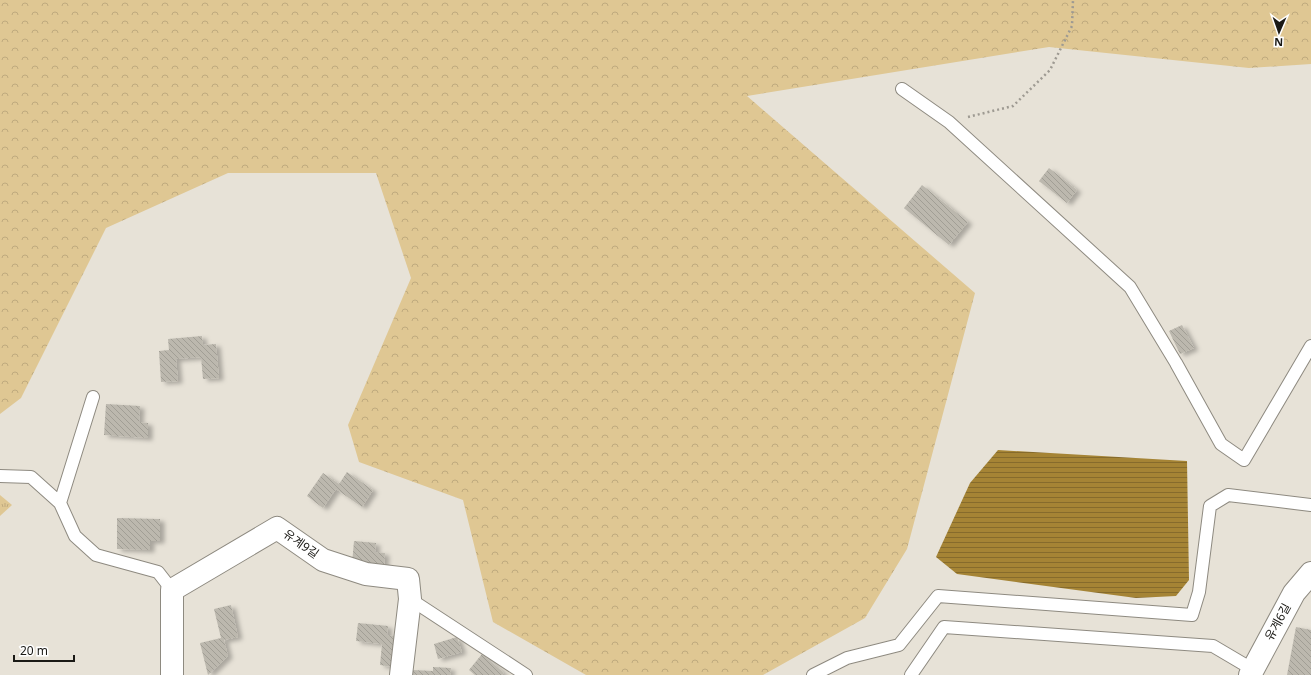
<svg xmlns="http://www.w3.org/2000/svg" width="1311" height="675" font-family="'Noto Sans','Noto Sans KR',sans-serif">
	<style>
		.grass { fill: url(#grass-tufts) }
		.forest { fill: url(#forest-crowns) }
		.water { fill: url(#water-rules) }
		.building { fill: url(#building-back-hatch); filter: url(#shadow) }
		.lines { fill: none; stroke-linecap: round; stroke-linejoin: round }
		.lane-casing { stroke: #8e8a80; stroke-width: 14 }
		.street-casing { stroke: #8e8a80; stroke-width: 24 }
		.path { stroke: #9e9a92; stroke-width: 2.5; stroke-dasharray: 2 3; stroke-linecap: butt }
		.lane { stroke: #fff; stroke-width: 12 }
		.street { stroke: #fff; stroke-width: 22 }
		.labels { text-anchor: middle; stroke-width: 4; stroke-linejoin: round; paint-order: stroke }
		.street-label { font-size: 12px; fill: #1a1915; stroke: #fff }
	</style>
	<defs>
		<pattern id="grass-tufts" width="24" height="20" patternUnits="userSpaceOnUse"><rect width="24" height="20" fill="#dfc793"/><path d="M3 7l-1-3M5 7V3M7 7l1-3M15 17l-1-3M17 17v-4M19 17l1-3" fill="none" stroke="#bfaa7e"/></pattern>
		<pattern id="forest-crowns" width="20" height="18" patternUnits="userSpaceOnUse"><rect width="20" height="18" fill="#dfc793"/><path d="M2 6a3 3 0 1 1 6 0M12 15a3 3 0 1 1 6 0" fill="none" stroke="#bfaa7e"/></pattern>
		<pattern id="water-rules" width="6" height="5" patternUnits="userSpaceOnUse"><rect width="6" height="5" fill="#a58435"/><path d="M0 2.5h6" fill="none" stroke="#866b2c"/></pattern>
		<pattern id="building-back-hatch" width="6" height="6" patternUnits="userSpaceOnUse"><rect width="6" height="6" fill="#bcb8ae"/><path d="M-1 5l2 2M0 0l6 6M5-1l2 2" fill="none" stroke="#a19e95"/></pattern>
		<filter id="shadow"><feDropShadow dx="4.5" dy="2.5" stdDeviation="2" flood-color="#0004"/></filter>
	</defs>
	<rect width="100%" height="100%" fill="#e7e2d7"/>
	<path class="grass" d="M 0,495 L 12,505 L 0,516 Z"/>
	<path class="forest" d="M 0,0 L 1311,0 L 1311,64 L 1249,68 L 1049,47 L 747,96 L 975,293 L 907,549 L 865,618 L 763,675 L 586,675 L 493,622 L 463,500 L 359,462 L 348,425 L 411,278 L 376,173 L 228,173 L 106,228 L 21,398 L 0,414 Z"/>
	<path class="water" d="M 998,450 L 1187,461 L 1189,580 L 1176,596 L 1136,598 L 957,574 L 936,557 L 970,483 Z"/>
	<path class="building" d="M 1049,168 L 1077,190 L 1067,203 L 1039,181 Z
		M 922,185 L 968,222 L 949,245 L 904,208 Z
		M 1182,325 L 1194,348 L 1180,354 L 1169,331 Z
		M 202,336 L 203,345 L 216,344 L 219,378 L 203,379 L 201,357 L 176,359 L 178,381 L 161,382 L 159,351 L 169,350 L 168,339 Z
		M 106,404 L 140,406 L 139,422 L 148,423 L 148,438 L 104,435 Z
		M 347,472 L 373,490 L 362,507 L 336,489 L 323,508 L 307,496 L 323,473 L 339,484 Z
		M 117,518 L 160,519 L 160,541 L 150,541 L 150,550 L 117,549 Z
		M 354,541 L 376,543 L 375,552 L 385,553 L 384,567 L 352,564 Z
		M 231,605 L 238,637 L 224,640 L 228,656 L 208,675 L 200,643 L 221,638 L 214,609 Z
		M 358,623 L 388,626 L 387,635 L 397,636 L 393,667 L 380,665 L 382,644 L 356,641 Z
		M 1296,627 L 1311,630 L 1311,675 L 1287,675 Z
		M 457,637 L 462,652 L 438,659 L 434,644 Z
		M 482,654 L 504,673 L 502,675 L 475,675 L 469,670 Z
		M 433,667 L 451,668 L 450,675 L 413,675 L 413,670 L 433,671 Z"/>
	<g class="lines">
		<g class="lane-casing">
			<path id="lane" d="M 902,89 L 949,122 L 1130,287 L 1176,363 L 1221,444 L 1244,460 L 1311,346
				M 93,397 L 60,503 L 75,536 L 96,555 L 158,572 L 172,590
				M 0,476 L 31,477 L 60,503
				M 410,599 L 526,675
				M 813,675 L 847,658 L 899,645 L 938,596 L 1192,615 L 1199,592 L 1210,506 L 1228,495 L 1311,505
				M 911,675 L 944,627 L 1213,646 L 1252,669"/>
		</g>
		<g class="street-casing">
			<path id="street" d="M 172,675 L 172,590 L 277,528 L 323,560 L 366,574 L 408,579 L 410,599 L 401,675
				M 1250,675 L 1294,593 L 1311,573"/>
		</g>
		<path class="path" d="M 968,117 L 1013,106 L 1050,70 L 1072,26 L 1073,0"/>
		<use href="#lane" class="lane"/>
		<use href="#street" class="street"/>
	</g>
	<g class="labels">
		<g class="street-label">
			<text transform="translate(301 544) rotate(35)" y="4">유계9길</text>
			<text transform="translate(1278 622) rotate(-61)" y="4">유계6길</text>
		</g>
	</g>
	<g transform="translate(1279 32) rotate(182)" stroke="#ffffff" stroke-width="3" paint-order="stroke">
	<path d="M0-3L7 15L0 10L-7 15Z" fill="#1a1915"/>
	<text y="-6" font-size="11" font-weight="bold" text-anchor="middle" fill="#1a1915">N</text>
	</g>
	<path d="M14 655v6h60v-6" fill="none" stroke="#1a1915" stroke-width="2"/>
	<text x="20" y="655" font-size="12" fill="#1a1915" stroke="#ffffff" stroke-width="3" paint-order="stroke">20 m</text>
</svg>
